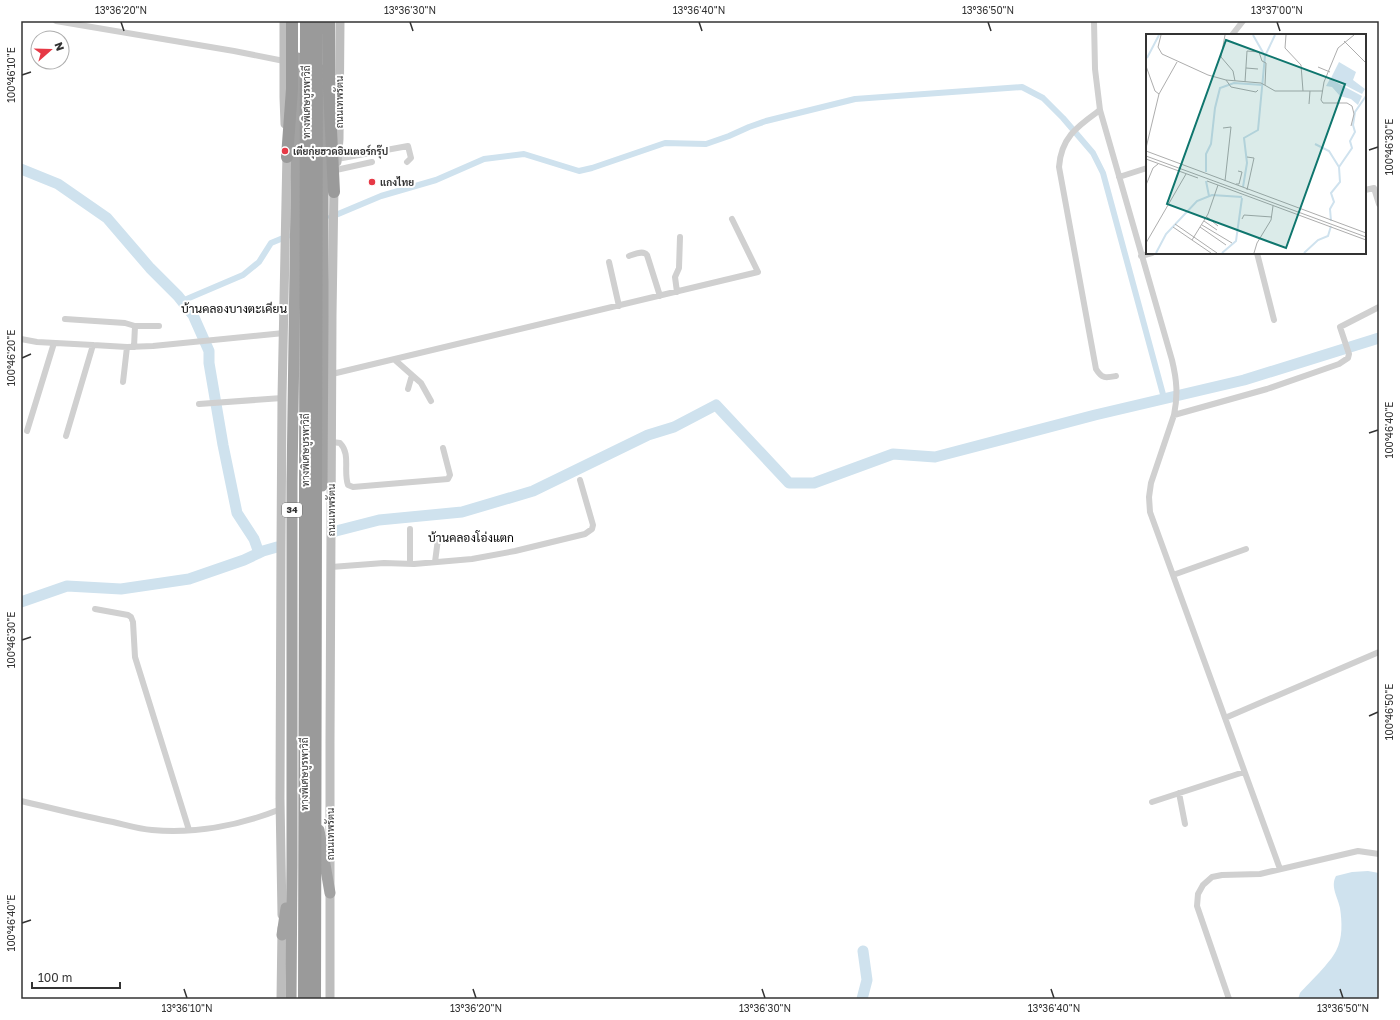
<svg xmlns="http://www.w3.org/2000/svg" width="1400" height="1020" font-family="'Golos Text',Sarabun,sans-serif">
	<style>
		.water { fill: #cfe2ee }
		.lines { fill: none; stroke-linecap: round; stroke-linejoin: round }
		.canal { stroke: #cfe2ee; stroke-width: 6 }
		.river { stroke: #cfe2ee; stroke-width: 11 }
		.minor { stroke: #d0d0d0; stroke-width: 6 }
		.secondary { stroke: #bdbdbd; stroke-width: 9 }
		.trunk { stroke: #a2a2a2; stroke-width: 11 }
		.motorway { stroke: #9a9a9a; stroke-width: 12 }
		.ticks { fill: none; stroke: #333; stroke-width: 1.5 }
		.poi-dot { fill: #e63946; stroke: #fff; stroke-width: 1.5 }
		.labels { text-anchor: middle; stroke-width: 4; stroke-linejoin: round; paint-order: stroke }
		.shield { fill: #fff; stroke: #707070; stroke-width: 1 }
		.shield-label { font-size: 9px; font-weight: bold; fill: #333 }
		.street-label { font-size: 10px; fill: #333; stroke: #fff }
		.poi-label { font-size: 10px; font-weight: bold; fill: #333; stroke: #fff; text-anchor: start }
		.quarter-label { font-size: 12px; fill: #000; stroke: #fff }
		.inset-river { fill: none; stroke: #cfe2ee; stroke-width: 2 }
		.inset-road { fill: none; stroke: #adadad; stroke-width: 1 }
		.view { fill: #0f766e; fill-opacity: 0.15; stroke: #0f766e; stroke-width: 2 }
		.inset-edge { fill: none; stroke: #333; stroke-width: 2 }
		.neatline { fill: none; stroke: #333; stroke-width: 1.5 }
		.ticks-label { font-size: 10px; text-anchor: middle; fill: #333 }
	</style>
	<rect width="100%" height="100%" fill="#fff"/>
	<path class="water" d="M 1368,871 L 1379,873 L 1379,984 L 1377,999 L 1298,999 L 1300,993 C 1310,982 1330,963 1336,951 C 1343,938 1342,922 1340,908 C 1338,897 1330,887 1336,876 L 1352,872 Z"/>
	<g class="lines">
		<path class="canal" d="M 331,217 L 381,196 L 436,180 L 484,159 L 524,154 L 579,171 L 592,168 L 665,143 L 706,144 L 729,136 L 749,127 L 766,121 L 855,99 L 1022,87 L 1043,98 L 1063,118 L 1093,153 L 1103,173 L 1164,398
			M 182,301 L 243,275 L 259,262 L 271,243 L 288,236"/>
		<path class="river" d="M 21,169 L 58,184 L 107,218 L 150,268 L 178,296 L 193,315 L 209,351 L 209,363 L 223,445 L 237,513 L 254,539 L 259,553
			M 336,531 L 379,520 L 462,512 L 533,491 L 648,435 L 674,427 L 716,405 L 789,483 L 814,483 L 893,454 L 935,457 L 1095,415 L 1244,380 L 1379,338
			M 21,602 L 67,586 L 121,589 L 189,579 L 244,560 L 263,551 L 277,547
			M 862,999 L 867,980 L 863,951"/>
		<path class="minor" d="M 56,21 L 234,51 L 284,61
			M 1094,21 L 1095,69 L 1100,110 L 1172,360 C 1177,381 1178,395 1174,415 L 1151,483 L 1149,497 L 1150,512 L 1280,869
			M 1232,35 L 1243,21
			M 1100,110 C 1078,126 1061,137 1059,167 L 1096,369 C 1102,379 1106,378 1116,376
			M 337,159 L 408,146 L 411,158 L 407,162
			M 336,170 L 372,162
			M 1119,177 L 1147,168
			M 1365,190 L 1374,188 L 1379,204
			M 1257,253 L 1274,320
			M 629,256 C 635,254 643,250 647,255 L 660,296
			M 1141,256 L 1152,253
			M 609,262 L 619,306
			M 677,292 L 675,277 L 679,268 L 680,237
			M 65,319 L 125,323 L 135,326 L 134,347
			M 135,326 L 159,326
			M 21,339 L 37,342 L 93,345 L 127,347 L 153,346 L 284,333
			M 395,360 L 421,383 L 431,401
			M 332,374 L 758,272 L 732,219
			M 123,382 L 127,347
			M 408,389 L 412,375
			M 199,404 L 282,398
			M 1174,415 L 1267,389 L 1339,364 L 1348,358 L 1349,354 L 1340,327 L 1379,307
			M 27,431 L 54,343
			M 66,436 L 93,345
			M 332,442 L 340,443 C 351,454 343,471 348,485 L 353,487 L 448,479 L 450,475 L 443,448
			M 435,562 L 438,539
			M 410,564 L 410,529
			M 331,567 L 384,563 L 414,564 L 472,559 L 515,551 L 585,534 L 592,529 L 593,525 L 580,480
			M 1173,575 L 1246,549
			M 95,609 L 128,615 L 131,617 L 133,622 L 135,657 L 189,830
			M 1225,718 L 1379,652
			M 1179,793 L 1185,824
			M 21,801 C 52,808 82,816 113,822 C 126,825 139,829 152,830 C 195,834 241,825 281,809
			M 1152,802 L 1244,772
			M 1229,999 L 1197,906 L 1198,894 L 1203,885 L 1212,877 L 1222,875 L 1260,874 L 1358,851 L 1379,854"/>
		<path class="secondary" d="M 284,21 L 284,97 L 285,124
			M 337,162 L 339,139 L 340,21
			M 282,915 L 280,799 L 281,547 L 282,398 L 287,152
			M 281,999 L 282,928
			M 330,999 L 330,743 L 332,316 L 334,186"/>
		<path class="trunk" d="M 322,486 L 323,316 L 323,70
			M 319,830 L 330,893
			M 282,935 L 286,908
			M 291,999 L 292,865 L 292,482 L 298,58"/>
		<path class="motorway" d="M 329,21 L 329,88 L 334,192
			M 287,157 L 292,89 L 292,21
			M 304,999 L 306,21
			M 315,999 L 317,21"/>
	</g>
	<path class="ticks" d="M 121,22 L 124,31M 410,22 L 413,31M 699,22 L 702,31M 988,22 L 991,31M 1277,22 L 1280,31M 22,75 L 31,72M 1369,150 L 1378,147M 22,358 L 31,354M 1369,433 L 1378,430M 22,640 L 31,637M 1369,716 L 1378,712M 22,923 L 31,920M 184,989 L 187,998M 473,989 L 476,998M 762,989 L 765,998M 1051,989 L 1054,998M 1340,989 L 1343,998"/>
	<g class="poi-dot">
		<circle cx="285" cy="151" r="4"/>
		<circle cx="372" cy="182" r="4"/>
	</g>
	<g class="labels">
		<rect class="shield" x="282" y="503" width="20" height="14" rx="3"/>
		<g class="shield-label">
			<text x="292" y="513">34</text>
		</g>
		<g class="street-label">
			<text transform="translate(306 102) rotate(-90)" y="4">ทางพิเศษบูรพาวิถี</text>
			<text transform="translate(339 102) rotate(-90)" y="4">ถนนเทพรัตน</text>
			<text transform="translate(305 450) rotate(-90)" y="4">ทางพิเศษบูรพาวิถี</text>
			<text transform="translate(331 510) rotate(-90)" y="4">ถนนเทพรัตน</text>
			<text transform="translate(304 774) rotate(-90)" y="4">ทางพิเศษบูรพาวิถี</text>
			<text transform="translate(330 834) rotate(-90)" y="4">ถนนเทพรัตน</text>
		</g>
		<g class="poi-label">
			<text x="293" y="155">เตียกุ่ยฮวดอินเตอร์กรุ๊ป</text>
			<text x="380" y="186">แกงไทย</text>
		</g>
		<g class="quarter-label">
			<text x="234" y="313">บ้านคลองบางตะเคียน</text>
			<text x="471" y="542">บ้านคลองโอ่งแตก</text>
		</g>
	</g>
	<g transform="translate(1146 34)">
		<rect width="220" height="220" fill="#fff"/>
		<path d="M 193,28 L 210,38 L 207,46 L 219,55 L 216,60 L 185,44 ZM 184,45 L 216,62 L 212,71 L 205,65 L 194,62 L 186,53 L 180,52 Z" fill="#cfe2ee"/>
		<path class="inset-river" d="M 107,1 L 119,22M 1,24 L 13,1M 169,110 L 183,117 L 193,133 L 194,148 L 185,159 L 188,168 L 184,175 L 185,187M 193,133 L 206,114 L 204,107 L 209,98 L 207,91 L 209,78 L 220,62M 60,138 L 60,120 L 65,110 L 69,74 L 74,54 L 88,49 L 117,51M 60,147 L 63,162M 97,153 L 101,129 L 98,104 L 112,96 L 119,22 L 129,1M 10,219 L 20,200 L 51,167 L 66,161 L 96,163M 76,219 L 90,207 L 96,164M 158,219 L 172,206 L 182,202 L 185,192"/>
		<path class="inset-road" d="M 15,1 L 12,13 L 16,20 L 62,41 L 80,46 L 115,49 L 129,57 L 177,57M 79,1 L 75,23 L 87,37 L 89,47M 140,1 L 139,14 L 155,31 L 157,57M 198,7 L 220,29M 0,32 L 9,57 L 13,60M 172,33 L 184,38M 100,34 L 112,35M 80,46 L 85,53 L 110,58 L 112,56M 99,48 L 101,17 L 113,18 L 116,27 L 120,29 L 119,51M 163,70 L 164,57M 205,92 L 208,80 L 206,72 L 201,69 L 177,69 L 175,66 L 178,48 L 192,14 L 208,1M 77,94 L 85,93 L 79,147M 0,114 L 13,60 L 31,28M 0,117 L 220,199M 0,122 L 220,203M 0,125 L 52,144M 61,147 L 220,206M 90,150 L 93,150 L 96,138 L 92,137M 0,151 L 7,134 L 12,130M 101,156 L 108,124 L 101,123M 61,183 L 72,192M 96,185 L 98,181 L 126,183M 58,187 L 71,196M 29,190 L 71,219M 56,191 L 86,209M 27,193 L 65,219M 54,193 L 80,211M 46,206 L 62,180 L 72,151M 0,209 L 40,140M 108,219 L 111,209 L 125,186 L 127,172"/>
		<path class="view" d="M 80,6 L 199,50 L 140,214 L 21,170 Z"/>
		<rect width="220" height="220" class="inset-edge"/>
	</g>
	<rect width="1400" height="1020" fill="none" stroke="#ffffff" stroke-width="44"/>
	<g transform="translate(50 50) rotate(70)"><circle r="19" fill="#ffffff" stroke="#adadad"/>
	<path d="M0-3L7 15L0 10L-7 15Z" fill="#e63946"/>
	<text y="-6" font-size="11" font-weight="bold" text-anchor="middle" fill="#333333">N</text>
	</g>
	<path d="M32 982v6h88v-6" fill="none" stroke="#333333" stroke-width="2"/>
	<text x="38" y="982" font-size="12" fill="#333333" stroke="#ffffff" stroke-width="3" paint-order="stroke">100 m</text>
	<rect x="22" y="22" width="1356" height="976" class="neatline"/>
	<g class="ticks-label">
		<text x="121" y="14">13°36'20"N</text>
		<text x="410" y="14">13°36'30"N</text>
		<text x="699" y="14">13°36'40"N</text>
		<text x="988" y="14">13°36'50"N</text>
		<text x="1277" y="14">13°37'00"N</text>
		<text transform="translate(11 75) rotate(-90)" y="4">100°46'10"E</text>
		<text transform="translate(1389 147) rotate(-90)" y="4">100°46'30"E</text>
		<text transform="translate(11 358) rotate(-90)" y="4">100°46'20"E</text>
		<text transform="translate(1389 430) rotate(-90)" y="4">100°46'40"E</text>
		<text transform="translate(11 640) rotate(-90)" y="4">100°46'30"E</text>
		<text transform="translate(1389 712) rotate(-90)" y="4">100°46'50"E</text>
		<text transform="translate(11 923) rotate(-90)" y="4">100°46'40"E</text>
		<text x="187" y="1012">13°36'10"N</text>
		<text x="476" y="1012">13°36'20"N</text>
		<text x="765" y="1012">13°36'30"N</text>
		<text x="1054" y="1012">13°36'40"N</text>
		<text x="1343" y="1012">13°36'50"N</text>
	</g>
</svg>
